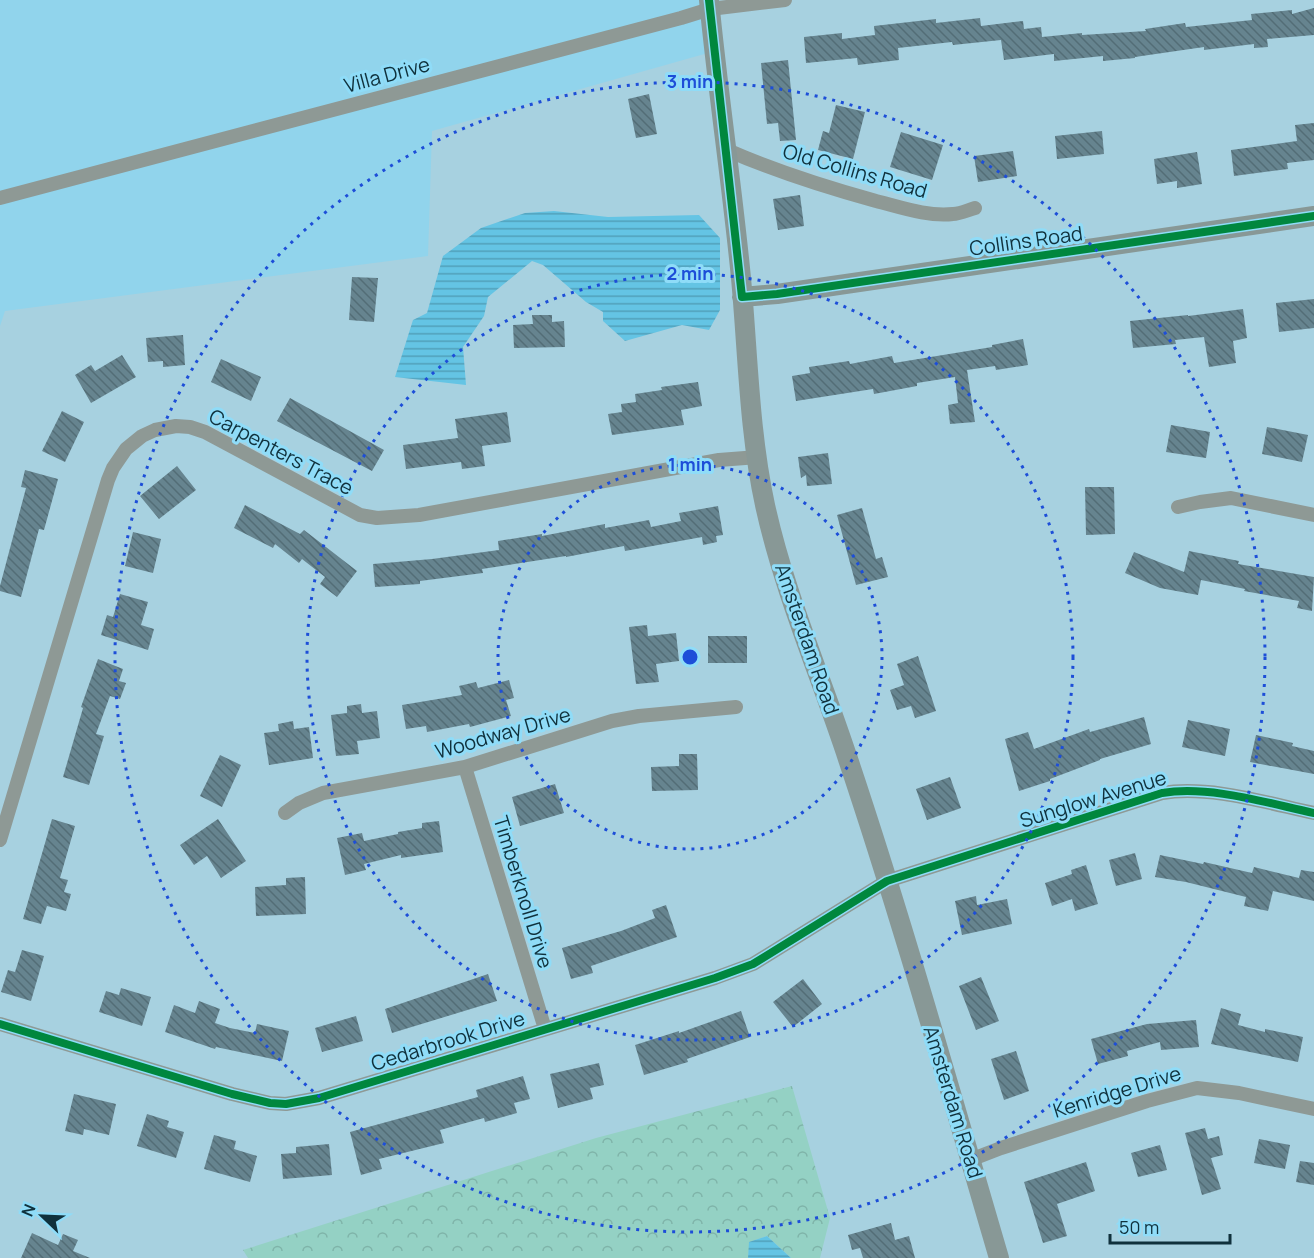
<svg xmlns="http://www.w3.org/2000/svg" width="1314" height="1258" font-family="Manrope,sans-serif">
	<style>
		.built { fill: #91d4ec }
		.forest { fill: url(#forest-crowns) }
		.water { fill: url(#water-rules) }
		.building { fill: url(#building-back-hatch) }
		.lines { fill: none; stroke-linecap: round; stroke-linejoin: round }
		.street { stroke: #8e9995; stroke-width: 14 }
		.secondary { stroke: #889896; stroke-width: 20 }
		.cycleway-casing { stroke: #8fdcf8; stroke-width: 11 }
		.cycleway { stroke: #00873e; stroke-width: 8 }
		.ring { fill: none; stroke: #1d4ed8; stroke-width: 3; stroke-dasharray: 3 6 }
		.labels { text-anchor: middle; stroke-width: 6; stroke-linejoin: round; paint-order: stroke }
		.street-label { font-size: 20px; fill: #10313c; stroke: #8fdcf8 }
		.centre { fill: #1d4ed8; stroke: #8fdcf8; stroke-width: 3 }
		.ring-label { font-size: 18px; text-anchor: middle; font-weight: bold; fill: #1d4ed8; stroke: #8fdcf8; stroke-width: 6; stroke-linejoin: round; paint-order: stroke }
	</style>
	<defs>
		<pattern id="forest-crowns" width="20" height="18" patternUnits="userSpaceOnUse" patternTransform="scale(1.5)"><rect width="20" height="18" fill="#94d1c4"/><path d="M2 6a3 3 0 1 1 6 0M12 15a3 3 0 1 1 6 0" fill="none" stroke="#7fb4a9"/></pattern>
		<pattern id="water-rules" width="6" height="5" patternUnits="userSpaceOnUse" patternTransform="scale(1.5)"><rect width="6" height="5" fill="#64c4e4"/><path d="M0 2.5h6" fill="none" stroke="#51a0ba"/></pattern>
		<pattern id="building-back-hatch" width="6" height="6" patternUnits="userSpaceOnUse" patternTransform="scale(1.5)"><rect width="6" height="6" fill="#66848f"/><path d="M-1 5l2 2M0 0l6 6M5-1l2 2" fill="none" stroke="#536d76"/></pattern>
	</defs>
	<rect width="100%" height="100%" fill="#a7d1e0"/>
	<path class="built" d="M 0,0 L 709,0 L 715,51 L 432,131 L 428,256 L 5,311 L 0,326 Z"/>
	<path class="forest" d="M 792,1086 L 830,1218 L 820,1258 L 791,1258 L 767,1236 L 750,1242 L 748,1258 L 248,1258 L 243,1250 L 596,1138 Z"/>
	<path class="water" d="M 554,211 L 608,217 L 699,215 L 720,238 L 720,310 L 709,330 L 682,325 L 625,341 L 603,321 L 603,312 L 586,302 L 543,265 L 532,261 L 488,297 L 484,316 L 463,347 L 466,385 L 395,377 L 413,320 L 427,313 L 443,256 L 481,228 L 525,213 Z
		M 767,1236 L 791,1258 L 748,1258 L 749,1242 Z"/>
	<path class="building" d="M 1314,8 L 1314,35 L 1267,39 L 1268,47 L 1254,48 L 1254,44 L 1204,50 L 1204,47 L 1135,57 L 1135,58 L 1103,61 L 1103,56 L 1054,61 L 1054,54 L 1004,60 L 1001,40 L 953,45 L 952,42 L 898,48 L 899,60 L 858,65 L 857,58 L 806,63 L 804,37 L 842,33 L 842,39 L 875,35 L 874,26 L 936,19 L 936,23 L 980,18 L 981,26 L 1023,21 L 1024,29 L 1041,27 L 1042,37 L 1082,33 L 1082,35 L 1146,31 L 1145,29 L 1185,23 L 1186,27 L 1252,20 L 1251,14 L 1292,10 L 1292,14 Z
		M 788,60 L 796,140 L 780,141 L 778,123 L 767,124 L 761,63 Z
		M 649,94 L 657,134 L 636,138 L 628,99 Z
		M 836,105 L 865,112 L 853,159 L 818,150 L 823,131 L 829,133 Z
		M 1314,123 L 1314,160 L 1287,163 L 1288,169 L 1234,176 L 1231,150 L 1297,141 L 1295,125 Z
		M 1102,131 L 1104,154 L 1057,159 L 1055,136 Z
		M 901,132 L 943,145 L 932,180 L 890,167 Z
		M 1013,151 L 1017,176 L 978,182 L 974,156 Z
		M 1197,152 L 1202,184 L 1177,188 L 1177,181 L 1157,184 L 1154,159 Z
		M 800,195 L 804,226 L 778,230 L 773,199 Z
		M 352,277 L 378,278 L 374,322 L 349,320 Z
		M 1314,299 L 1314,328 L 1279,332 L 1276,303 Z
		M 1243,309 L 1247,338 L 1233,341 L 1236,363 L 1209,367 L 1204,337 L 1175,340 L 1176,344 L 1133,348 L 1130,321 L 1188,315 L 1188,316 Z
		M 532,315 L 552,315 L 552,322 L 564,321 L 565,347 L 514,348 L 513,325 L 533,324 Z
		M 183,335 L 185,365 L 163,367 L 163,361 L 148,362 L 146,338 Z
		M 1023,339 L 1028,365 L 996,370 L 995,366 L 967,370 L 975,422 L 950,424 L 948,405 L 958,403 L 955,377 L 917,383 L 917,386 L 874,394 L 873,389 L 796,401 L 792,376 L 810,373 L 809,367 L 849,361 L 850,364 L 892,356 L 894,363 L 992,347 L 992,345 Z
		M 122,355 L 136,377 L 91,403 L 75,375 L 91,365 L 95,371 Z
		M 221,359 L 261,377 L 251,401 L 211,382 Z
		M 698,382 L 702,406 L 681,410 L 684,425 L 612,435 L 608,414 L 622,412 L 621,404 L 636,402 L 635,394 L 662,390 L 661,387 Z
		M 290,398 L 384,450 L 372,471 L 277,421 Z
		M 62,411 L 84,422 L 65,462 L 42,451 Z
		M 507,412 L 511,442 L 482,446 L 485,466 L 462,469 L 461,462 L 406,469 L 403,445 L 458,438 L 455,419 Z
		M 1171,425 L 1210,432 L 1206,458 L 1166,452 Z
		M 1267,427 L 1308,435 L 1302,462 L 1262,454 Z
		M 828,453 L 832,484 L 807,486 L 806,475 L 801,478 L 798,457 Z
		M 177,466 L 196,490 L 159,519 L 140,496 Z
		M 25,470 L 58,479 L 44,530 L 39,529 L 21,597 L 0,591 L 0,586 L 26,488 L 21,487 Z
		M 1085,487 L 1114,487 L 1115,534 L 1086,535 Z
		M 245,505 L 300,534 L 304,530 L 357,571 L 337,597 L 320,584 L 325,577 L 302,559 L 299,563 L 275,544 L 273,548 L 234,528 Z
		M 718,506 L 723,535 L 716,536 L 717,542 L 703,545 L 702,537 L 625,551 L 624,546 L 566,557 L 566,556 L 482,569 L 483,573 L 420,581 L 420,584 L 375,587 L 373,564 L 432,559 L 499,550 L 498,541 L 542,534 L 542,536 L 605,524 L 605,528 L 649,520 L 651,527 L 681,521 L 679,513 Z
		M 862,508 L 876,559 L 882,557 L 888,577 L 856,585 L 837,515 Z
		M 133,532 L 161,539 L 153,573 L 125,566 Z
		M 1189,551 L 1239,561 L 1238,564 L 1314,577 L 1312,611 L 1297,608 L 1299,601 L 1244,591 L 1245,589 L 1201,580 L 1198,595 L 1160,588 L 1125,573 L 1134,552 L 1184,572 Z
		M 120,594 L 148,602 L 141,625 L 154,629 L 148,650 L 101,635 L 107,615 L 113,617 Z
		M 647,625 L 648,636 L 676,633 L 679,661 L 656,664 L 659,682 L 636,684 L 629,627 Z
		M 708,636 L 747,636 L 747,663 L 708,663 Z
		M 918,656 L 936,711 L 915,718 L 911,706 L 897,710 L 890,690 L 904,685 L 897,664 Z
		M 98,659 L 123,669 L 119,681 L 126,683 L 120,699 L 110,696 L 96,734 L 104,736 L 89,785 L 63,777 L 83,708 L 81,707 Z
		M 509,680 L 514,698 L 506,700 L 511,716 L 470,727 L 469,724 L 427,732 L 426,726 L 406,729 L 402,705 L 462,695 L 459,686 L 476,682 L 478,688 Z
		M 361,704 L 362,713 L 377,711 L 380,738 L 357,741 L 359,754 L 336,756 L 331,715 L 347,713 L 347,706 Z
		M 1144,717 L 1151,744 L 1100,759 L 1100,760 L 1050,779 L 1050,781 L 1019,791 L 1005,739 L 1028,732 L 1034,749 L 1089,729 L 1090,732 Z
		M 1188,720 L 1230,729 L 1225,756 L 1182,747 Z
		M 293,721 L 294,729 L 309,727 L 313,758 L 269,765 L 264,733 L 279,731 L 278,724 Z
		M 1256,735 L 1293,743 L 1292,746 L 1314,751 L 1314,774 L 1250,762 Z
		M 679,754 L 697,754 L 698,790 L 652,791 L 651,767 L 679,766 Z
		M 220,755 L 241,765 L 222,807 L 200,796 Z
		M 950,777 L 961,808 L 927,820 L 916,789 Z
		M 555,784 L 564,813 L 520,826 L 512,797 Z
		M 52,819 L 75,826 L 60,878 L 68,880 L 64,892 L 71,894 L 66,911 L 47,906 L 41,924 L 23,919 Z
		M 218,819 L 246,861 L 221,878 L 207,856 L 194,865 L 180,845 Z
		M 439,821 L 443,852 L 401,858 L 401,855 L 364,864 L 366,870 L 345,875 L 337,838 L 362,833 L 364,841 L 398,834 L 398,832 L 422,828 L 422,823 Z
		M 1135,853 L 1142,879 L 1116,886 L 1109,860 Z
		M 1160,855 L 1203,864 L 1204,862 L 1252,873 L 1254,867 L 1299,878 L 1301,870 L 1314,872 L 1314,901 L 1273,891 L 1268,911 L 1244,906 L 1246,897 L 1186,882 L 1155,877 Z
		M 1086,865 L 1098,904 L 1075,911 L 1072,899 L 1052,906 L 1045,883 L 1072,874 L 1071,870 Z
		M 305,877 L 306,914 L 256,916 L 255,887 L 286,885 L 286,878 Z
		M 976,896 L 977,905 L 1007,899 L 1012,924 L 962,935 L 955,901 Z
		M 666,905 L 677,937 L 591,966 L 593,973 L 571,979 L 562,948 L 621,931 L 655,918 L 652,910 Z
		M 22,950 L 44,956 L 31,1001 L 1,992 L 8,970 L 15,972 Z
		M 488,974 L 497,1001 L 392,1033 L 385,1009 Z
		M 981,977 L 999,1021 L 976,1030 L 959,986 Z
		M 803,979 L 822,1004 L 793,1027 L 773,1002 Z
		M 121,988 L 151,997 L 142,1026 L 99,1012 L 106,991 L 119,995 Z
		M 199,1001 L 220,1009 L 215,1023 L 230,1028 L 255,1033 L 257,1024 L 289,1031 L 282,1061 L 216,1047 L 215,1049 L 165,1032 L 174,1005 L 195,1013 Z
		M 1221,1008 L 1241,1014 L 1238,1025 L 1265,1032 L 1265,1029 L 1303,1037 L 1298,1062 L 1211,1044 Z
		M 741,1011 L 750,1037 L 687,1059 L 688,1062 L 644,1075 L 635,1045 L 679,1031 L 679,1033 Z
		M 356,1016 L 363,1041 L 322,1052 L 315,1028 Z
		M 1196,1020 L 1199,1047 L 1161,1050 L 1160,1042 L 1127,1051 L 1128,1056 L 1098,1064 L 1091,1039 L 1147,1024 Z
		M 1016,1051 L 1029,1091 L 1004,1100 L 991,1059 Z
		M 599,1063 L 604,1085 L 590,1088 L 593,1099 L 558,1108 L 550,1074 Z
		M 523,1076 L 530,1099 L 514,1103 L 517,1113 L 485,1122 L 484,1118 L 440,1130 L 444,1143 L 379,1159 L 382,1169 L 361,1175 L 350,1132 L 478,1097 L 476,1090 Z
		M 74,1094 L 116,1104 L 109,1135 L 84,1129 L 83,1135 L 65,1131 Z
		M 147,1114 L 169,1121 L 167,1127 L 184,1132 L 176,1158 L 137,1146 Z
		M 1205,1128 L 1208,1139 L 1219,1136 L 1223,1155 L 1211,1158 L 1221,1189 L 1202,1195 L 1185,1133 Z
		M 214,1135 L 236,1141 L 234,1149 L 257,1156 L 250,1182 L 204,1169 Z
		M 1259,1139 L 1290,1145 L 1285,1169 L 1254,1163 Z
		M 329,1144 L 332,1175 L 283,1179 L 281,1154 L 296,1153 L 296,1147 Z
		M 1160,1145 L 1167,1170 L 1138,1177 L 1131,1153 Z
		M 1300,1161 L 1314,1163 L 1314,1185 L 1296,1182 Z
		M 1086,1162 L 1095,1191 L 1057,1204 L 1067,1236 L 1043,1243 L 1024,1182 Z
		M 891,1223 L 895,1240 L 909,1236 L 915,1258 L 863,1258 L 860,1248 L 852,1250 L 848,1235 Z
		M 32,1233 L 58,1245 L 63,1234 L 78,1240 L 73,1251 L 90,1258 L 21,1258 Z"/>
	<g class="lines">
		<path class="street" d="M 727,150 C 775,171 825,187 876,201 C 900,207 928,217 953,214 C 960,214 968,210 975,208
			M 0,198 L 681,18 L 710,9 L 785,0
			M 1178,507 L 1200,502 L 1231,498 L 1314,515
			M 465,767 L 545,1029
			M 285,813 L 299,803 L 323,793 L 465,767 L 612,721 L 639,716 L 736,707
			M 0,840 L 108,480 L 113,468 L 126,449 L 142,436 L 155,430 L 176,426 L 190,427 L 205,432 L 360,515 L 377,518 L 419,515 L 719,460 L 758,457
			M 0,1024 L 232,1094 L 270,1103 L 286,1104 L 319,1098 L 715,978 L 753,964 L 887,881 L 1162,793 C 1209,785 1267,803 1314,813
			M 970,1160 L 1001,1148 L 1147,1101 L 1197,1088 L 1239,1093 L 1314,1109"/>
		<path class="secondary" d="M 709,0 C 718,93 732,185 741,278 C 748,354 749,431 765,505 C 784,592 820,674 848,759 C 903,923 950,1091 999,1258
			M 742,297 L 777,294 L 1314,216"/>
		<g class="cycleway-casing">
			<path id="cycleway" d="M 709,0 L 742,297 L 777,294 L 1314,216
				M 0,1024 L 232,1094 L 270,1103 L 286,1104 L 319,1098 L 715,978 L 753,964 L 887,881 L 1162,793 C 1209,785 1267,803 1314,813"/>
		</g>
		<use href="#cycleway" class="cycleway"/>
	</g>
	<g class="ring">
		<circle cx="690" cy="657" r="192"/>
		<circle cx="690" cy="657" r="383"/>
		<circle cx="690" cy="657" r="575"/>
	</g>
	<g class="labels">
		<g class="street-label">
			<text transform="translate(387 75) rotate(-15)" y="7">Villa Drive</text>
			<text transform="translate(855 171) rotate(16)" y="7">Old Collins Road</text>
			<text transform="translate(1026 241) rotate(-8)" y="7">Collins Road</text>
			<text transform="translate(281 452) rotate(28)" y="7">Carpenters Trace</text>
			<text transform="translate(807 639) rotate(71)" y="7">Amsterdam Road</text>
			<text transform="translate(503 733) rotate(-16)" y="7">Woodway Drive</text>
			<text transform="translate(1093 799) rotate(-17)" y="7">Sunglow Avenue</text>
			<text transform="translate(523 892) rotate(73)" y="7">Timberknoll Drive</text>
			<text transform="translate(448 1041) rotate(-17)" y="7">Cedarbrook Drive</text>
			<text transform="translate(1117 1092) rotate(-17)" y="7">Kenridge Drive</text>
			<text transform="translate(953 1102) rotate(73)" y="7">Amsterdam Road</text>
		</g>
	</g>
	<circle cx="690" cy="657" r="9" class="centre"/>
	<g class="ring-label">
		<text x="690" y="88">3 min</text>
		<text x="690" y="280">2 min</text>
		<text x="690" y="471">1 min</text>
	</g>
	<g transform="translate(42 1216) rotate(293)" stroke="#8fdcf8" stroke-width="4.5" paint-order="stroke">
	<path d="M0-4.5L10 22L0 15L-10 22Z" fill="#10313c"/>
	<text y="-9" font-size="16" font-weight="bold" text-anchor="middle" fill="#10313c">N</text>
	</g>
	<path d="M1110 1234v9h120v-9" fill="none" stroke="#10313c" stroke-width="3"/>
	<text x="1119" y="1234" font-size="18" fill="#10313c" stroke="#8fdcf8" stroke-width="4.5" paint-order="stroke">50 m</text>
</svg>
